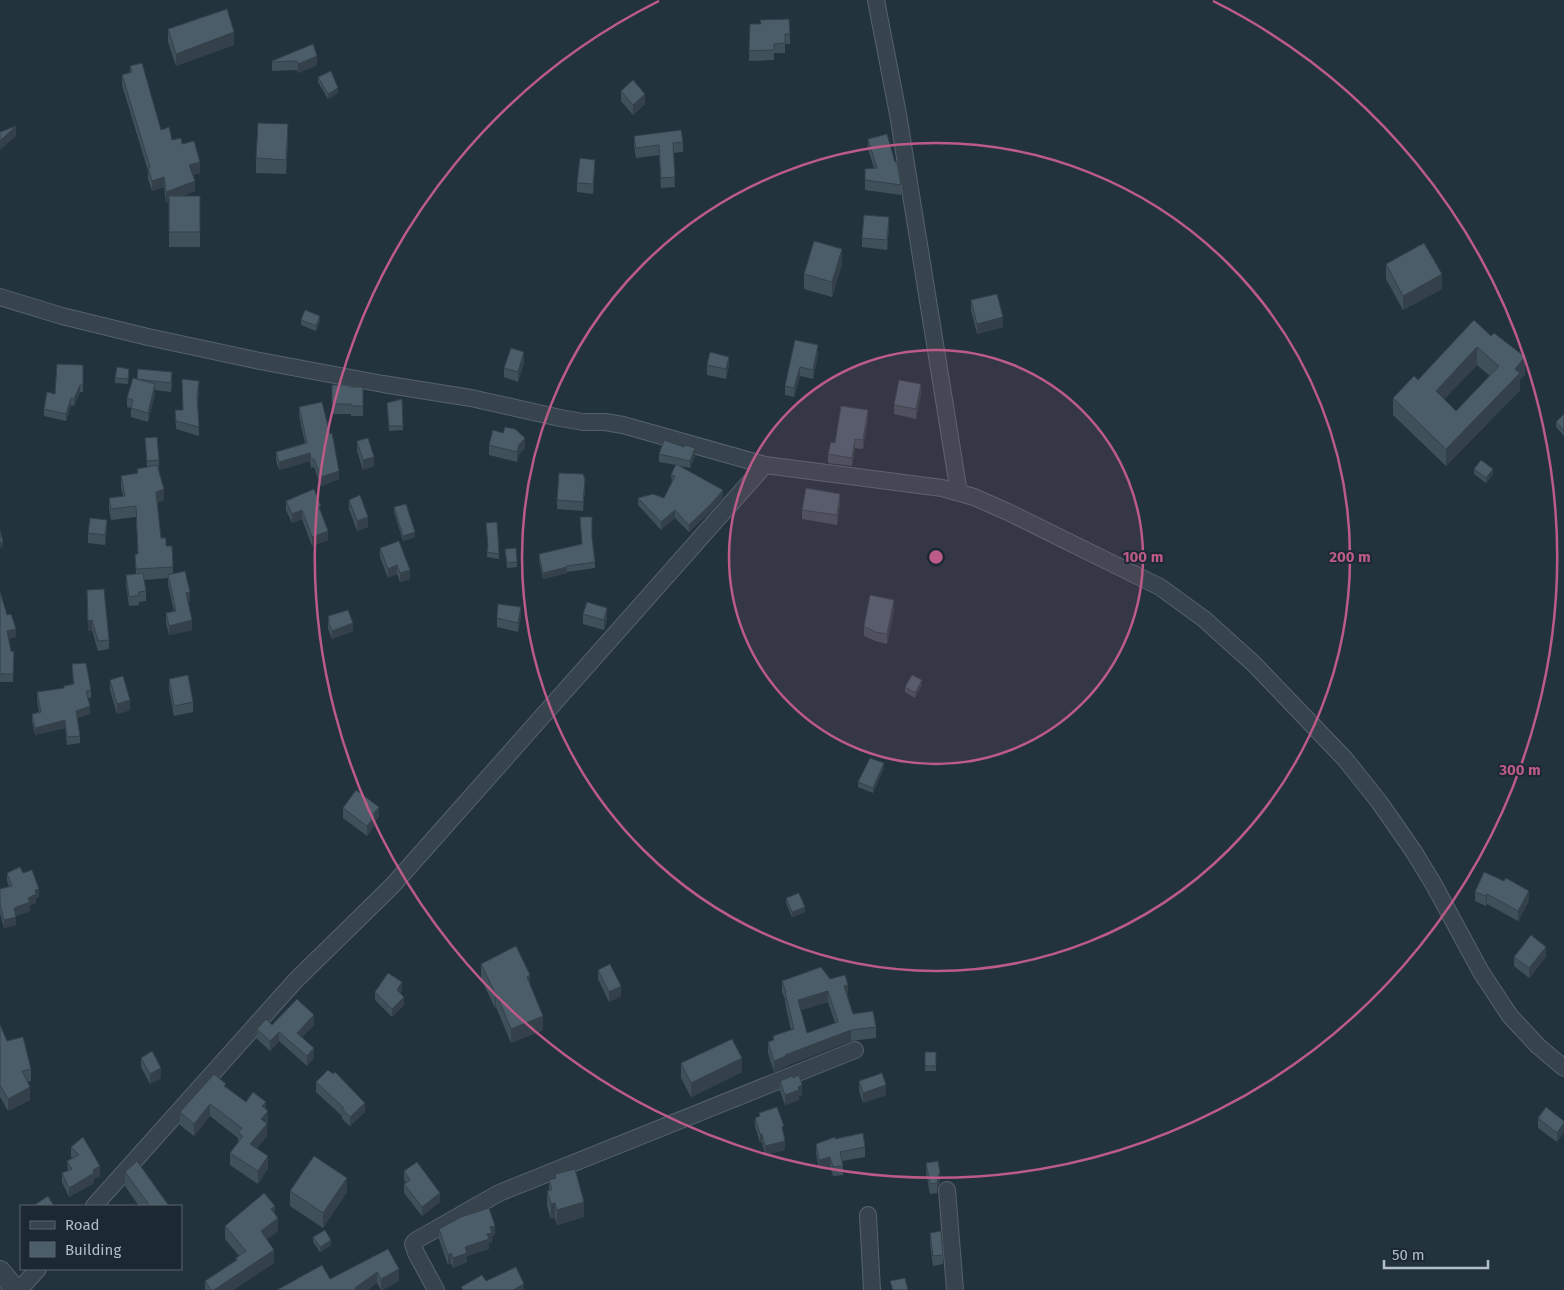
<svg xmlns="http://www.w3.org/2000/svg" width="1564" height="1290" font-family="'Fira Sans',sans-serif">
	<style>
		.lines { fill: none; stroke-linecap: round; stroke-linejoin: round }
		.minor-casing { stroke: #55626c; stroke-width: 18 }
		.tertiary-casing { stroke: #55626c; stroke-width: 22 }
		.minor { stroke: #37444e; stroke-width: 16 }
		.tertiary { stroke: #37444e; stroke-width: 20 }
		.wall { fill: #40505a; fill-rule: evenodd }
		.shaded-wall { fill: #34414a }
		.building { fill: #4b5d69; stroke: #34414a; fill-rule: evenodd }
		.ring { fill: none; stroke: #bc5b87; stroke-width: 2.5 }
		.centre { fill: #bc5b87; stroke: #1c2933; stroke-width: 2.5 }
		.ring-label { font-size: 15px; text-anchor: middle; font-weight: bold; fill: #bc5b87; stroke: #1c2933; stroke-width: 4; stroke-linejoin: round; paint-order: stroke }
	</style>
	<rect width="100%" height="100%" fill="#23333e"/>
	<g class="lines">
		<g class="minor-casing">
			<path id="minor" d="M 876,0 L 898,114 L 959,493
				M 0,297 L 62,316 L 148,337 L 255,360 L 383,384 L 471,398 L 560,418 L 583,422 L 605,422 L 623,425 L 765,465 L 942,488 L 974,497 L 1008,512 L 1160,587 L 1204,619 L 1254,664 L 1345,759 L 1380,803 L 1414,852 L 1434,885 L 1481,972 L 1510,1016 L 1538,1046 L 1564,1068
				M 947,1190 L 955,1290
				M 94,1206 L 296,980 L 392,886 L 765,465
				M 868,1215 L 872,1290
				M 19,1290 L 38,1269
				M 436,1290 L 416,1253 L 413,1244 L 415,1241 L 499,1193 L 855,1050"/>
		</g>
		<g class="tertiary-casing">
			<path id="tertiary" d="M 0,1271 L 16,1290"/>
		</g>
		<use href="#minor" class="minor"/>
		<use href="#tertiary" class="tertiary"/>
	</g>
	<path class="wall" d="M 750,24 L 790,34 L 790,44 L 785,44 L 785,53 L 774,53 L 774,60 L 749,61 Z
		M 168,29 L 234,45 L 176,66 L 168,42 Z
		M 317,56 L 317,65 L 298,73 L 297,70 L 272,71 L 272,61 Z
		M 130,66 L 161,130 L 172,140 L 182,144 L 200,173 L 193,175 L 195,191 L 182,196 L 200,196 L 200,247 L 169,247 L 169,201 L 166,203 L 164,187 L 152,191 L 148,179 L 148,171 L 122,85 L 122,75 L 130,72 Z
		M 318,77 L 338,93 L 328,99 L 318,82 Z
		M 621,91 L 645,104 L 633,115 L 621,101 Z
		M 634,136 L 683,142 L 683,152 L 673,153 L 675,187 L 661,188 L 659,155 L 636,158 L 634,146 Z
		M 288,139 L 286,174 L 256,173 L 256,158 Z
		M 868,139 L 901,185 L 901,195 L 865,190 L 865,169 L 874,168 L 868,149 Z
		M 595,169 L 593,194 L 577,192 L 577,183 Z
		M 889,227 L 887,250 L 862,247 L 862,238 Z
		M 842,264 L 832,297 L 804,289 L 804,274 Z
		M 1386,264 L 1442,289 L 1403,310 L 1386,279 Z
		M 971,300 L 1003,327 L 977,334 L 971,310 Z
		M 301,320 L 320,321 L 316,331 L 301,325 Z
		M 1474,320 L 1525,374 L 1520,380 L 1520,390 L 1446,466 L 1393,415 L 1393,398 L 1418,380 ZM 1477,365 L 1490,376 L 1456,411 L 1444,399 Z
		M 795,340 L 818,354 L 813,379 L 800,376 L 794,397 L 785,395 L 785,386 Z
		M 524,362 L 518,382 L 504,377 L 504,368 Z
		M 83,365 L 83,392 L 80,392 L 74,406 L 71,405 L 66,421 L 44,416 L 44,409 L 55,394 Z
		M 707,365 L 729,366 L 726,379 L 707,375 Z
		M 129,374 L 128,384 L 115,383 L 115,378 Z
		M 137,379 L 172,381 L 171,392 L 155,390 L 155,393 L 148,422 L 131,417 L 131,408 L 127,407 L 127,398 Z
		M 332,385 L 349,387 L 363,387 L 363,416 L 351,416 L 351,414 L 332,414 Z
		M 199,389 L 198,404 L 199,436 L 176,429 L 175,410 L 183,410 Z
		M 921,394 L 916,419 L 894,414 L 894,405 Z
		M 402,399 L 403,430 L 389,431 L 387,403 Z
		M 299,407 L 339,479 L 321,486 L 314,467 L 311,468 L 310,461 L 279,470 L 276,460 L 276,452 L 305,443 L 299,416 Z
		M 1564,414 L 1564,436 L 1556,427 L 1556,422 Z
		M 868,419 L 863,449 L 855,448 L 852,466 L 828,463 L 828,454 L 835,443 Z
		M 145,438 L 159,460 L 159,470 L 164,500 L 157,503 L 161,538 L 166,546 L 172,546 L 173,574 L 190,602 L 188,602 L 192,630 L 169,635 L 166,623 L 166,613 L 174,611 L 168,585 L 168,578 L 144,580 L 146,591 L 146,601 L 139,602 L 139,605 L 129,606 L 126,585 L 126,575 L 136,574 L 135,554 L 138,554 L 136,517 L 111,520 L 109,509 L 109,498 L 123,496 L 121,487 L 121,476 L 137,473 L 137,469 L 147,467 Z
		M 357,441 L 374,466 L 363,470 L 357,451 Z
		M 489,445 L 525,448 L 519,454 L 517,462 L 489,455 Z
		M 659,454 L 695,456 L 690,468 L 680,466 L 723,497 L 711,511 L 689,532 L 675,518 L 661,530 L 638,505 L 638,498 L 664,498 L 672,482 L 671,475 L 676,465 L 659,462 Z
		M 1474,469 L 1493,474 L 1486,483 L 1474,474 Z
		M 585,488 L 583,511 L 557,509 L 557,500 Z
		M 349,500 L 368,527 L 357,531 L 349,509 Z
		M 286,501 L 321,512 L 328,540 L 312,546 L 302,519 L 292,523 L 286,510 Z
		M 840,504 L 837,525 L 802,519 L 802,510 Z
		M 394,507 L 415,537 L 403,541 L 394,512 Z
		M 107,529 L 105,545 L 88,543 L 88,533 Z
		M 592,539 L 595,562 L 595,568 L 567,572 L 567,573 L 543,579 L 539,560 L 539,554 L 581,544 Z
		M 380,548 L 410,579 L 400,582 L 397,574 L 388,578 L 380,557 Z
		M 505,549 L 517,562 L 517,567 L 507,568 Z
		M 487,552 L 499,554 L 499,559 L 487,557 Z
		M 87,590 L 109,640 L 109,649 L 98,651 L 92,630 L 88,631 Z
		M 0,592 L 7,615 L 16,637 L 8,639 L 11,651 L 14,652 L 13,682 L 0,682 Z
		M 894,610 L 887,644 L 875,641 L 864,636 L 864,626 Z
		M 583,614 L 607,618 L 604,630 L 583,624 Z
		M 328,616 L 353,631 L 332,639 L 328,629 Z
		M 521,617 L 518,632 L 497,627 L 497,618 Z
		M 72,664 L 91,690 L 91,698 L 88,698 L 90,714 L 77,718 L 80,736 L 80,743 L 67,745 L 65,728 L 35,735 L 32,721 L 32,714 L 39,712 L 37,700 L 37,692 L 64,688 L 73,684 Z
		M 169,679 L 193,702 L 193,712 L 174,716 L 169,689 Z
		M 110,680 L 130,710 L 117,714 L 110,690 Z
		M 922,685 L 915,698 L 905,692 L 905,687 Z
		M 884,768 L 873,793 L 858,787 L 858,782 Z
		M 343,808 L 379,816 L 375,821 L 375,825 L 367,836 L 343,818 Z
		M 7,873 L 23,873 L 39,897 L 36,898 L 36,903 L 30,905 L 30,911 L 16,916 L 16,925 L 4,928 L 0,913 L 0,889 L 9,886 L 7,881 Z
		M 1475,892 L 1529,901 L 1518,921 L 1487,904 L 1486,906 L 1475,901 Z
		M 786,898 L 805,912 L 792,917 L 786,903 Z
		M 1514,957 L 1546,957 L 1529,978 L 1514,966 Z
		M 481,964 L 530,985 L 543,1030 L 511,1043 L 496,1007 L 495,1008 L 481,979 Z
		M 598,970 L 621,996 L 609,1002 L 598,979 Z
		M 830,979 L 848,996 L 847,996 L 853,1014 L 876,1027 L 876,1038 L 851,1041 L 786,1066 L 786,1067 L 774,1072 L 768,1053 L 768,1042 L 773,1040 L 773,1036 L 791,1030 L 785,1003 L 785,999 L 782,992 L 782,981 ZM 828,1002 L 835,1023 L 807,1033 L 801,1010 Z
		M 402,990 L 400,993 L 404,1005 L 392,1017 L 375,1000 L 375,992 Z
		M 0,1025 L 7,1041 L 31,1069 L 31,1081 L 27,1082 L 30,1100 L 8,1111 L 0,1097 Z
		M 272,1025 L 314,1025 L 302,1037 L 314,1058 L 307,1066 L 279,1041 L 270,1051 L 257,1039 L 257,1029 Z
		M 925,1052 L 936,1052 L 936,1071 L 925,1071 Z
		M 141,1058 L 161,1078 L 150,1084 L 141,1067 Z
		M 681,1063 L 742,1072 L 691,1097 L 681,1078 Z
		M 780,1081 L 802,1095 L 799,1096 L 799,1100 L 785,1105 L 780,1091 Z
		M 859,1081 L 886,1095 L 863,1103 L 859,1091 Z
		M 316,1082 L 365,1112 L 350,1126 L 342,1119 L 342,1116 L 316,1092 Z
		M 226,1087 L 246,1102 L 266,1109 L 268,1123 L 267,1124 L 267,1136 L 257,1148 L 268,1168 L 258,1184 L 230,1165 L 230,1153 L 238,1143 L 238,1138 L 210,1116 L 194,1136 L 180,1125 L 180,1112 Z
		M 759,1113 L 784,1133 L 785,1150 L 765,1155 L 762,1142 L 760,1143 L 755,1126 L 755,1118 L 759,1116 Z
		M 1538,1118 L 1564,1121 L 1557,1142 L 1538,1128 Z
		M 835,1139 L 865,1147 L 865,1157 L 842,1161 L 843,1166 L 843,1175 L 833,1176 L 830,1166 L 819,1169 L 816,1153 L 816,1144 Z
		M 71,1147 L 100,1176 L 94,1179 L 94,1183 L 69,1197 L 62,1182 L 62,1173 L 68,1171 L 67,1161 L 73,1158 L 71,1157 Z
		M 926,1163 L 940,1183 L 938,1186 L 937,1193 L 930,1194 L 926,1172 Z
		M 404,1171 L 440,1202 L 422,1216 L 404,1193 L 404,1184 L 406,1183 L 404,1180 Z
		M 125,1172 L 169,1206 L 139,1206 L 125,1186 Z
		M 555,1174 L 584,1217 L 557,1225 L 555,1218 L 551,1219 L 547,1206 L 547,1191 L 549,1191 L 549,1180 L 555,1179 Z
		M 290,1191 L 347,1192 L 323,1228 L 290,1206 Z
		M 275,1214 L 278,1231 L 267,1239 L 274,1263 L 233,1290 L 205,1290 L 205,1281 L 236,1260 L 236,1258 L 239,1256 L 225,1239 L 225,1226 Z
		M 439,1229 L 495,1235 L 492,1236 L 492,1242 L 489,1243 L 489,1249 L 467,1256 L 467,1262 L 453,1268 L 451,1263 L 448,1265 L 439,1239 Z
		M 930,1233 L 943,1255 L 943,1264 L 933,1266 L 930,1243 Z
		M 313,1237 L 331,1245 L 320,1252 L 313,1242 Z
		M 388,1249 L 399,1281 L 382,1290 L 381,1290 L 377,1283 L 330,1279 Z"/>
	<path class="shaded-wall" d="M 234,32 L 234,45 L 176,66 L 176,54 Z
		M 317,56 L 317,65 L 298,73 L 298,64 Z
		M 338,88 L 338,93 L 328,99 L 328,94 Z
		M 645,94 L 645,104 L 633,115 L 633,105 Z
		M 288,124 L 288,139 L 286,174 L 286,160 Z
		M 16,126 L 16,136 L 0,150 L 0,141 Z
		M 595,160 L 595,169 L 593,194 L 593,184 Z
		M 200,162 L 200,173 L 189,176 L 189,165 Z
		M 164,177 L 164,187 L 152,191 L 152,181 Z
		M 195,181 L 195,191 L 166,203 L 166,192 Z
		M 889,217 L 889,227 L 887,250 L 887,240 Z
		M 842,249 L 842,264 L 832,297 L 832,282 Z
		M 1442,274 L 1442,289 L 1403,310 L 1403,296 Z
		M 320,316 L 320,321 L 316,331 L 316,326 Z
		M 1003,317 L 1003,327 L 977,334 L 977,324 Z
		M 818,345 L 818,354 L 813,379 L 813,370 Z
		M 1477,347 L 1477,365 L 1436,408 L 1436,391 Z
		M 524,352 L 524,362 L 518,382 L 518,372 Z
		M 729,357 L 729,366 L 726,379 L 726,369 Z
		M 1525,357 L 1525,374 L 1520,380 L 1520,390 L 1446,466 L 1446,449 Z
		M 800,367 L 800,376 L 794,397 L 794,388 Z
		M 199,381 L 199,389 L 197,406 L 197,397 Z
		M 155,384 L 155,393 L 148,422 L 148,413 Z
		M 921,384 L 921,394 L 916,419 L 916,409 Z
		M 80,385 L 80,392 L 74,406 L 74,399 Z
		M 71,398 L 71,405 L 66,421 L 66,414 Z
		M 868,410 L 868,419 L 863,449 L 863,440 Z
		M 525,438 L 525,448 L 519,454 L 517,462 L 517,452 L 519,445 Z
		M 855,439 L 855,448 L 852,466 L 852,458 Z
		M 695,448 L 695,456 L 690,468 L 690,461 Z
		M 310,453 L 310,461 L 279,470 L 279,462 Z
		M 374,457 L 374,466 L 363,470 L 363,460 Z
		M 1493,469 L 1493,474 L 1486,483 L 1486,478 Z
		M 339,471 L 339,479 L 321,486 L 321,477 Z
		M 585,479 L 585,488 L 583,511 L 583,502 Z
		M 164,489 L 164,500 L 156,503 L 156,492 Z
		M 723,490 L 723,497 L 711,511 L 689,532 L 689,525 Z
		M 840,494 L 840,504 L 837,525 L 837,515 Z
		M 302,510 L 302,519 L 292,523 L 292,514 Z
		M 675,510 L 675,518 L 661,530 L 661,522 Z
		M 368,517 L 368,527 L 357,531 L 357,521 Z
		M 107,520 L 107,529 L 105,545 L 105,535 Z
		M 328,531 L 328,540 L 312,546 L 312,537 Z
		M 415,532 L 415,537 L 403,541 L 403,536 Z
		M 3,542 L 3,547 L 0,548 L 0,543 Z
		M 397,565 L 397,574 L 388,578 L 388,569 Z
		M 567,567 L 567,573 L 543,579 L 543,573 Z
		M 410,570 L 410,579 L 400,582 L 400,573 Z
		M 190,592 L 190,602 L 186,603 L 186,593 Z
		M 894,600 L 894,610 L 887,644 L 887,634 Z
		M 521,607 L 521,617 L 518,632 L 518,623 Z
		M 607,608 L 607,618 L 604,630 L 604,620 Z
		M 92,620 L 92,630 L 88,631 L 88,621 Z
		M 192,620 L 192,630 L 169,635 L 169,626 Z
		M 353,623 L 353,631 L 332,639 L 332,631 Z
		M 16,629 L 16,637 L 7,639 L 7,631 Z
		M 922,680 L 922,685 L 915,698 L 915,693 Z
		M 130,700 L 130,710 L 117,714 L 117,704 Z
		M 90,706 L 90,714 L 76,718 L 76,711 Z
		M 65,720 L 65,728 L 35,735 L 35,728 Z
		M 884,763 L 884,768 L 873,793 L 873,788 Z
		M 379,807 L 379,816 L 375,821 L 375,825 L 367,836 L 367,826 L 373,814 Z
		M 39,889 L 39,897 L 36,898 L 36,903 L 30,905 L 30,911 L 14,917 L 14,908 L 28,898 L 35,890 Z
		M 1529,891 L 1529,901 L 1518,921 L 1518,911 Z
		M 1487,894 L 1487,904 L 1486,906 L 1486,896 Z
		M 805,907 L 805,912 L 792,917 L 792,912 Z
		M 16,917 L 16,925 L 4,928 L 4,920 Z
		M 1546,947 L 1546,957 L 1529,978 L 1529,968 Z
		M 530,975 L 530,990 L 527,977 Z
		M 402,982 L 402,990 L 397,998 L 397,990 Z
		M 848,985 L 848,996 L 844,997 L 844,986 Z
		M 621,986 L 621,996 L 609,1002 L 609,992 Z
		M 828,991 L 828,1002 L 798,1011 L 798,1000 Z
		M 495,993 L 496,993 L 496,1007 L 495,1008 Z
		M 404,997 L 404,1005 L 392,1017 L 392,1009 Z
		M 314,1015 L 314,1025 L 297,1043 L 297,1033 Z
		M 543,1016 L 543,1030 L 511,1043 L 511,1029 Z
		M 851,1030 L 851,1041 L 786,1066 L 786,1067 L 774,1072 L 774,1061 L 785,1055 Z
		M 279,1032 L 279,1041 L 270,1051 L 270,1041 Z
		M 314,1048 L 314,1058 L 307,1066 L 307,1056 Z
		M 742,1058 L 742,1072 L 691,1097 L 691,1083 Z
		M 161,1068 L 161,1078 L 150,1084 L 150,1074 Z
		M 802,1085 L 802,1095 L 799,1096 L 799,1100 L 785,1105 L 785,1095 L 798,1087 Z
		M 886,1085 L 886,1095 L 863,1103 L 863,1093 Z
		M 30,1087 L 30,1100 L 8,1111 L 8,1099 Z
		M 266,1102 L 266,1113 L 268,1111 L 267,1136 L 250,1156 L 250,1144 L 261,1119 L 262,1106 Z
		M 365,1103 L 365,1112 L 350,1126 L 350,1117 Z
		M 210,1104 L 210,1116 L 194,1136 L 194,1124 Z
		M 1564,1123 L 1564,1133 L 1557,1142 L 1557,1133 Z
		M 760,1134 L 762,1134 L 762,1142 L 760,1143 Z
		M 785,1141 L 785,1150 L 765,1155 L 765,1146 Z
		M 268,1156 L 268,1168 L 258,1184 L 258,1171 Z
		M 830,1157 L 830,1166 L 819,1169 L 819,1160 Z
		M 100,1166 L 100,1176 L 94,1179 L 94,1183 L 69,1197 L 69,1188 L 93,1170 Z
		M 940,1173 L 940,1183 L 938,1186 L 937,1193 L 938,1176 Z
		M 347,1178 L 347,1192 L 323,1228 L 323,1213 Z
		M 440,1193 L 440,1202 L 422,1216 L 422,1207 Z
		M 584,1202 L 584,1217 L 557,1225 L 557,1210 Z
		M 555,1203 L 555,1218 L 551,1219 L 551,1204 Z
		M 275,1206 L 275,1219 L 271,1209 Z
		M 278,1218 L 278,1231 L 261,1244 L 261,1231 Z
		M 495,1226 L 495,1235 L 492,1236 L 492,1242 L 489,1243 L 489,1249 L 467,1256 L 467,1262 L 453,1268 L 453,1258 L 465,1247 L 487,1234 L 490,1227 Z
		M 331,1240 L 331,1245 L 320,1252 L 320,1247 Z
		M 274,1250 L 274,1263 L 233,1290 L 214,1290 Z
		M 451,1253 L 451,1263 L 448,1265 L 448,1255 Z
		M 399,1269 L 399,1281 L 381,1290 L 381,1279 Z
		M 377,1272 L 377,1283 L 368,1290 L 355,1290 L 355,1288 Z
		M 524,1284 L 524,1290 L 513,1290 Z"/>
	<path class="building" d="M 227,9 L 234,32 L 176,54 L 168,29 Z
		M 789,19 L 790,34 L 785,34 L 785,43 L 774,44 L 774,50 L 749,51 L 750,24 L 761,24 L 760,20 Z
		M 313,44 L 317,56 L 298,64 L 297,61 L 272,62 L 272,61 Z
		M 142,63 L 161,130 L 169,127 L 172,140 L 181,138 L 182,144 L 194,141 L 200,162 L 189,165 L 195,181 L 166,192 L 164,177 L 152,181 L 148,168 L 150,167 L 122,75 L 132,72 L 130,66 Z
		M 331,71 L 338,88 L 328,94 L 318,77 Z
		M 633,80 L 645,94 L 633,105 L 621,91 Z
		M 258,123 L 288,124 L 286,160 L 256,158 Z
		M 16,126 L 0,141 L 0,132 Z
		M 681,130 L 683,142 L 673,143 L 675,177 L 661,178 L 659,145 L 636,148 L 634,136 Z
		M 887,134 L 895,162 L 897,162 L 901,185 L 865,180 L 865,169 L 877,168 L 868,139 Z
		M 580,158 L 595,160 L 593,184 L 577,183 Z
		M 169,196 L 200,196 L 200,232 L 169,232 Z
		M 864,215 L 889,217 L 887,240 L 862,238 Z
		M 814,241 L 842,249 L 832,282 L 804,274 Z
		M 1424,243 L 1442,274 L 1403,296 L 1386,264 Z
		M 997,294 L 1003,317 L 977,324 L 971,300 Z
		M 305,310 L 320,316 L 316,326 L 301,320 Z
		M 1474,320 L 1491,336 L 1494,333 L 1525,357 L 1515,369 L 1520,373 L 1446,449 L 1393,398 L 1414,376 L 1418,380 ZM 1477,347 L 1499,366 L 1456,411 L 1436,391 Z
		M 795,340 L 818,345 L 813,370 L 800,367 L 794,388 L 785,386 Z
		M 511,348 L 524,352 L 518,372 L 504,368 Z
		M 710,352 L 729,357 L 726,369 L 707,365 Z
		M 57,364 L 83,365 L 83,385 L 80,385 L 74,399 L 71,398 L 66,414 L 44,409 L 47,392 L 55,394 Z
		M 117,367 L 129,369 L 128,379 L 115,378 Z
		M 138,369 L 172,372 L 171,383 L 137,379 L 155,384 L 148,413 L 131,408 L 133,400 L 127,398 L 133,378 L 137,379 Z
		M 182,379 L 199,381 L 197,397 L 199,427 L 176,421 L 175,410 L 183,410 Z
		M 899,380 L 921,384 L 916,409 L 894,405 Z
		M 332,385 L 349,385 L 349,387 L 363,387 L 363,406 L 351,406 L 351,404 L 332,404 Z
		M 402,399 L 403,426 L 389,426 L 387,403 Z
		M 322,402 L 330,434 L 332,433 L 339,471 L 321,477 L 314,459 L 311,459 L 310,453 L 279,462 L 276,452 L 307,443 L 299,407 Z
		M 841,406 L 868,410 L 863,440 L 855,439 L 852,458 L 828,454 L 831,442 L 835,443 Z
		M 1564,414 L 1564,431 L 1556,422 Z
		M 505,427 L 515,429 L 525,438 L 519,445 L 517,452 L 489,445 L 493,430 L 503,433 Z
		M 157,437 L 159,460 L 147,461 L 145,438 Z
		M 368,438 L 374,457 L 363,460 L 357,441 Z
		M 664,440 L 684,447 L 685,445 L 695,448 L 690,461 L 659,454 Z
		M 1481,460 L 1493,469 L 1486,478 L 1474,469 Z
		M 676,464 L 723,490 L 711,504 L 689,525 L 675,510 L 661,522 L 638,498 L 653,494 L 664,498 L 675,476 L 671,475 Z
		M 157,465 L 164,489 L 156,492 L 161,538 L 166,538 L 166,546 L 172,546 L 173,567 L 136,569 L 135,554 L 138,554 L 136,506 L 111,509 L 109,498 L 125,496 L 121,476 L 138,473 L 137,469 Z
		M 559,473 L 583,474 L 585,479 L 583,502 L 557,500 Z
		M 806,488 L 840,494 L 837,515 L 802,510 Z
		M 314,489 L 321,506 L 319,507 L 328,531 L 312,537 L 302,510 L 292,514 L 286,501 Z
		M 360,495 L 368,517 L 357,521 L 349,500 Z
		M 406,504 L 415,532 L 403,536 L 394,507 Z
		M 580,517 L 592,517 L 592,538 L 595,562 L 567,566 L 567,567 L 543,573 L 539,554 L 582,544 Z
		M 90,518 L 107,520 L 105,535 L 88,533 Z
		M 497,522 L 499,554 L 487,552 L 488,546 L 486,523 Z
		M 0,530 L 3,542 L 0,543 Z
		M 399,541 L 410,570 L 400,573 L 397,565 L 388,569 L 380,548 Z
		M 516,548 L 517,562 L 507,563 L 505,549 Z
		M 185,571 L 190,592 L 186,593 L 192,620 L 169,626 L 166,613 L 176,611 L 168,575 Z
		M 143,573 L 146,591 L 139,592 L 139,595 L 129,597 L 126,575 Z
		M 104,589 L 109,640 L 98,641 L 92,620 L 88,621 L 87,590 Z
		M 0,592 L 7,615 L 11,614 L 16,629 L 7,631 L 11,651 L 14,652 L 13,674 L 0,674 Z
		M 870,595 L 894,600 L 887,634 L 875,632 L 864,626 Z
		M 587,602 L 607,608 L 604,620 L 583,614 Z
		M 498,604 L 521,607 L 518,623 L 497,618 Z
		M 348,610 L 353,623 L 332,631 L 328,621 L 330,620 L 328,616 Z
		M 86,663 L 91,690 L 86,691 L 90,706 L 76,711 L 80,736 L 67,737 L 65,720 L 35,728 L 32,714 L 41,712 L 37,692 L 64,688 L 64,686 L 74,684 L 72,664 Z
		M 188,675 L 193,702 L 174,706 L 169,679 Z
		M 912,675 L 922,680 L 915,693 L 905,687 Z
		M 123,676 L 130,700 L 117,704 L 110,680 Z
		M 870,758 L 884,763 L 873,788 L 858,782 Z
		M 356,790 L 379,807 L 373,814 L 375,816 L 367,826 L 343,808 Z
		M 20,867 L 23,873 L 32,870 L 39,889 L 35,890 L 36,894 L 28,898 L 30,902 L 14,908 L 16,917 L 4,920 L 0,905 L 0,889 L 12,886 L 7,873 Z
		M 1484,872 L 1504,881 L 1506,878 L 1529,891 L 1518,911 L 1487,894 L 1486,896 L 1475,892 Z
		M 799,893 L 805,907 L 792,912 L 786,898 Z
		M 1531,935 L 1546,947 L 1529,968 L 1514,957 Z
		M 516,946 L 530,975 L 527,977 L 543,1016 L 511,1029 L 496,993 L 495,993 L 481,964 Z
		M 610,964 L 621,986 L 609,992 L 598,970 Z
		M 821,967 L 830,979 L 845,975 L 848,985 L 844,986 L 853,1014 L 873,1011 L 876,1027 L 851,1030 L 785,1055 L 786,1056 L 774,1061 L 768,1042 L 774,1040 L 773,1036 L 794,1029 L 785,992 L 786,992 L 782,981 ZM 828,991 L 838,1022 L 807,1033 L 798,1000 Z
		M 388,973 L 402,982 L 397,990 L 404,997 L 392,1009 L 375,992 Z
		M 297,999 L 314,1015 L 297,1033 L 314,1048 L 307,1056 L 279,1032 L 270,1041 L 257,1029 L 266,1019 L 272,1025 Z
		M 0,1025 L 7,1041 L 23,1037 L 31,1069 L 22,1071 L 30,1087 L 8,1099 L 0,1085 Z
		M 732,1039 L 742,1058 L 691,1083 L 681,1063 Z
		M 152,1051 L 161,1068 L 150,1074 L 141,1058 Z
		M 925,1052 L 936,1052 L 936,1066 L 925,1066 Z
		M 328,1070 L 333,1074 L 335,1072 L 365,1103 L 350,1117 L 342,1109 L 344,1108 L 316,1082 Z
		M 882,1073 L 886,1085 L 863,1093 L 859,1081 Z
		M 214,1074 L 226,1084 L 224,1086 L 246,1102 L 253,1092 L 266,1102 L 262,1106 L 268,1111 L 261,1119 L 267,1124 L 250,1144 L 268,1156 L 258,1171 L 230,1153 L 243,1136 L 238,1133 L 242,1128 L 210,1104 L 194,1124 L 180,1112 Z
		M 799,1075 L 802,1085 L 798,1087 L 799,1090 L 785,1095 L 780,1081 L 792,1076 L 793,1078 Z
		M 777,1107 L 784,1126 L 782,1127 L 785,1141 L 765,1146 L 762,1134 L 760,1134 L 755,1118 L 760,1116 L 759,1113 Z
		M 1546,1107 L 1564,1121 L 1564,1123 L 1557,1133 L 1538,1118 Z
		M 863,1133 L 865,1147 L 840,1152 L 843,1166 L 833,1167 L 830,1157 L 819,1160 L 816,1144 L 835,1137 L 835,1139 Z
		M 83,1137 L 100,1166 L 93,1170 L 94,1173 L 69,1188 L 62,1173 L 72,1169 L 67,1161 L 79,1155 L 71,1147 Z
		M 314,1156 L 347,1178 L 323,1213 L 290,1191 Z
		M 137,1161 L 169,1206 L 150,1206 L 125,1172 Z
		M 938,1161 L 940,1173 L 938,1176 L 937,1183 L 930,1184 L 926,1163 Z
		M 417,1162 L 440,1193 L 422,1207 L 404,1184 L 410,1180 L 404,1171 Z
		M 575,1169 L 584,1202 L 557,1210 L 555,1203 L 551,1204 L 547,1191 L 552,1190 L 549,1180 L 556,1178 L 555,1174 Z
		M 264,1193 L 275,1206 L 271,1209 L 278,1218 L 261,1231 L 274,1250 L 214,1290 L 211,1290 L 205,1281 L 237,1260 L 236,1258 L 246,1251 L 225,1226 Z
		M 48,1196 L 54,1206 L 33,1206 Z
		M 489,1208 L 495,1226 L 490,1227 L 492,1233 L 487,1234 L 489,1239 L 465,1247 L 467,1253 L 453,1258 L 451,1253 L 448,1255 L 439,1229 L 461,1217 Z
		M 325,1230 L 331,1240 L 320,1247 L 313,1237 Z
		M 941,1231 L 943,1255 L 933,1256 L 930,1233 Z
		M 388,1249 L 399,1269 L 381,1279 L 377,1272 L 355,1288 L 356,1290 L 277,1290 L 322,1265 L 330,1279 Z
		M 516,1267 L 524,1284 L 513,1290 L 463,1290 L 461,1287 L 482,1275 L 486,1281 Z
		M 905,1278 L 908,1290 L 893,1290 L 890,1281 Z"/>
	<circle cx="936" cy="557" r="207" fill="#bc5b87" fill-opacity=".12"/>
	<g class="ring">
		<circle cx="936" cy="557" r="207"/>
		<circle cx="936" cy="557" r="414"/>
		<path d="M1213 1A621 621 0 1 1 659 1"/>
	</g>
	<circle cx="936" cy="557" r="8" class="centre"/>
	<g class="ring-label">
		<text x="1143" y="562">100 m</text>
		<text x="1350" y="562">200 m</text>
		<text x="1520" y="775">300 m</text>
	</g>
	<rect x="20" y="1205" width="162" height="65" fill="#1c2933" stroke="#58656f"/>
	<rect x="30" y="1221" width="25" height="8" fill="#37444e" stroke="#58656f"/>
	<text x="65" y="1230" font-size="15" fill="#b2bfc9">Road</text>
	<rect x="30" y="1242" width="25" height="15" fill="#4b5d69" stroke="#58656f"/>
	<text x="65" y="1255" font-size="15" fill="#b2bfc9">Building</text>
	<path d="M1384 1260v8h104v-8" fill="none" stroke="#b2bfc9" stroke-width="2.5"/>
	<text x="1392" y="1260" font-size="15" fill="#b2bfc9" stroke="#1c2933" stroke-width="4" paint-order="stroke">50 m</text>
</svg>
